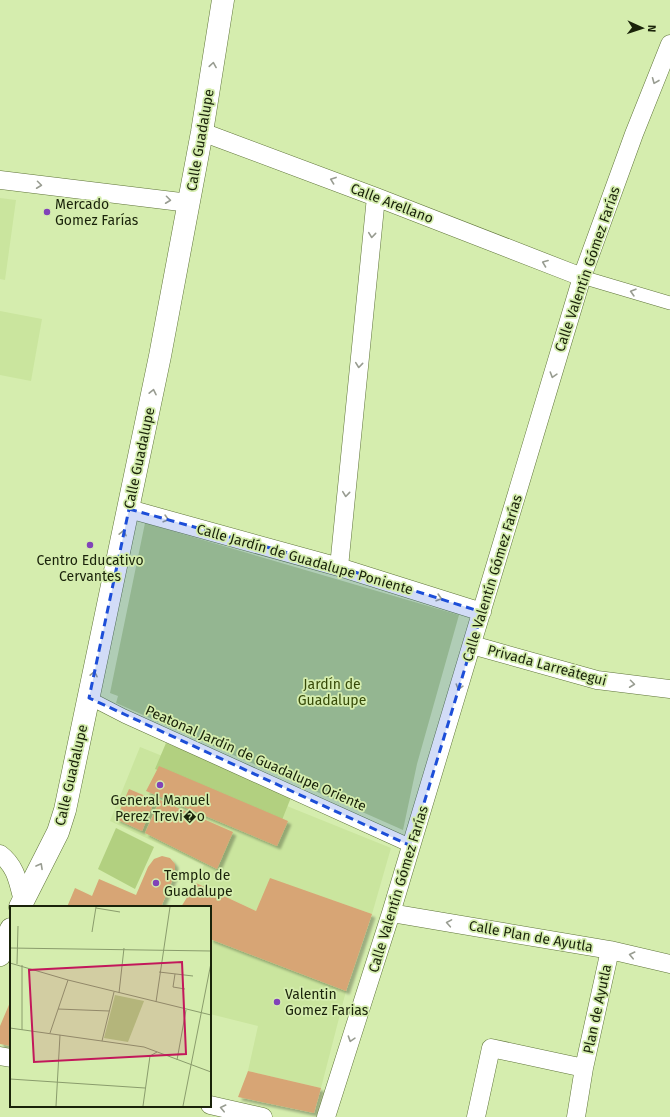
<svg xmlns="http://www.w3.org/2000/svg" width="670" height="1117" font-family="'Fira Sans',sans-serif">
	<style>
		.built { fill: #cae59e }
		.green { fill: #b2d080 }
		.building { fill: #d7a575; filter: url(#shadow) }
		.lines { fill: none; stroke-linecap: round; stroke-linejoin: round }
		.pedestrian-casing { stroke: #5f7439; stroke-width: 14 }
		.minor-casing { stroke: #5f7439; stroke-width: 19 }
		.tertiary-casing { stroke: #5f7439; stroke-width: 23 }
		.pedestrian { stroke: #fff; stroke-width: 13 }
		.minor { stroke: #fff; stroke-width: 18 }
		.tertiary { stroke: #fff; stroke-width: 22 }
		.oneway { stroke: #989c91 }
		.marked { fill: #1d4ed8; fill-opacity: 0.2; stroke: #1d4ed8; stroke-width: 3; stroke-dasharray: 8 5; stroke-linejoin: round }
		.poi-dot { fill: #8143b8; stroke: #d5edae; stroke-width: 1.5 }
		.labels { text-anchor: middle; stroke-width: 3.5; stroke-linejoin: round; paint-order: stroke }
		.street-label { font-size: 14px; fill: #1a230a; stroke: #d5edae }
		.poi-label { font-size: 14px; fill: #1a230a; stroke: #d5edae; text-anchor: start }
		.park-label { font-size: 14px; fill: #374a08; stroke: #d5edae }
		.inset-road { fill: none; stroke: #8a9c6c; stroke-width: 1 }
		.view { fill: #c2185b; fill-opacity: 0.15; stroke: #c2185b; stroke-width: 2 }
		.inset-edge { fill: none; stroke: #1a230a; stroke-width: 2 }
	</style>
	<defs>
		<filter id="shadow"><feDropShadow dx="3.5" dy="3.5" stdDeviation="1" flood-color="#0004"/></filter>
	</defs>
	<rect width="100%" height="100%" fill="#d5edae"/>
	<path class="built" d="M 0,198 L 16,200 L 5,280 L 0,279 Z
		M 0,311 L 42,319 L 31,381 L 0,375 Z
		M 140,747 L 391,848 L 372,914 L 271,879 L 256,911 L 196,883 L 204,865 L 110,821 Z
		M 210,939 L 346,991 L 321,1088 L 248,1071 L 258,1026 L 210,1014 Z"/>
	<path class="green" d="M 145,523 L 459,615 L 417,764 L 403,830 L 116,703 L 118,696 L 110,693 Z
		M 166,743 L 292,795 L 282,820 L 155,769 Z
		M 116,828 L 154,847 L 135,889 L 98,869 Z"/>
	<path class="building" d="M 159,766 L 288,821 L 277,846 L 146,791 Z
		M 129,789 L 155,800 L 142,831 L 116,819 Z
		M 160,800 L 233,832 L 217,869 L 145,833 Z
		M 162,856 L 170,858 L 175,864 L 175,874 L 161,907 L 67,907 L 75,888 L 92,896 L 99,879 L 136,895 L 148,867 L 154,859 Z
		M 270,878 L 372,914 L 346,991 L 210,939 L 210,907 L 181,907 L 196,883 L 256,911 Z
		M 11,1000 L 11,1046 L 0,1044 L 0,1026 Z
		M 248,1071 L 321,1088 L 314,1113 L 238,1097 Z"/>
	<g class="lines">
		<g class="pedestrian-casing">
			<path id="pedestrian" d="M 582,277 L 670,303
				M 89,698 L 124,716 L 411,846"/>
		</g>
		<g class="minor-casing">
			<path id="minor" d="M 202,132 L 376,197 L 582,277
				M 0,180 L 189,203
				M 129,509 L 339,567 L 482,612
				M 339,567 L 376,197
				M 472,645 L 597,680 L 670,689
				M 0,854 C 16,866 18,882 23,901
				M 391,913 L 610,950 L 670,964
				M 0,1056 L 11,1058
				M 210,1105 L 263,1117
				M 326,1117 L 391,913 L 582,277 L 634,134 L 670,44
				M 476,1117 L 491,1048 L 584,1068
				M 576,1117 L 584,1068 L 610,950"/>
		</g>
		<g class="tertiary-casing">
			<path id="tertiary" d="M 20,907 L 58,832 L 65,810 L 160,356 L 202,132 L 223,0
				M 0,955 L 11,929"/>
		</g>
		<use href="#pedestrian" class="pedestrian"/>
		<use href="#minor" class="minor"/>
		<use href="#tertiary" class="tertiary"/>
	</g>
	<defs><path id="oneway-chevron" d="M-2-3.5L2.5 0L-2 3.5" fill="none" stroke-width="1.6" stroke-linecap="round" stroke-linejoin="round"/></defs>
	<g class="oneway">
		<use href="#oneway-chevron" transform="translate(213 65) rotate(-81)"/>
		<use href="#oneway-chevron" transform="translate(655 81) rotate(112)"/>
		<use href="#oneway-chevron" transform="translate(333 180) rotate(-160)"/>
		<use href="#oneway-chevron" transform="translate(39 185) rotate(7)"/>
		<use href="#oneway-chevron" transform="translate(168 200) rotate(7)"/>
		<use href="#oneway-chevron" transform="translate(372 235) rotate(96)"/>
		<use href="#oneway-chevron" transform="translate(545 263) rotate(-159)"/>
		<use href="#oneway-chevron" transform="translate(633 292) rotate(-164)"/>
		<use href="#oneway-chevron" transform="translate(359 365) rotate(96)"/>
		<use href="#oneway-chevron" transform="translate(553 375) rotate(107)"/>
		<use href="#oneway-chevron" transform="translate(153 392) rotate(-78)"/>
		<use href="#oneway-chevron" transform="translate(346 494) rotate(96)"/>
		<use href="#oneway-chevron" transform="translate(166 519) rotate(16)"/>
		<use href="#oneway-chevron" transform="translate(123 533) rotate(-78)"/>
		<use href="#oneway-chevron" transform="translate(439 598) rotate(17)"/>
		<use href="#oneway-chevron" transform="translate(94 674) rotate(-78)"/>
		<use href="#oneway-chevron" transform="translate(632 684) rotate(7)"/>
		<use href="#oneway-chevron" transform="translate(459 687) rotate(107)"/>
		<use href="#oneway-chevron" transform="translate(40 866) rotate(-61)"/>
		<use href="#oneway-chevron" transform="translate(449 923) rotate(-170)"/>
		<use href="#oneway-chevron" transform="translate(632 955) rotate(-167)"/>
		<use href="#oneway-chevron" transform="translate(351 1039) rotate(108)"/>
		<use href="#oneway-chevron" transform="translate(223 1108) rotate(-167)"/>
	</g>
	<path class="marked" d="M 129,509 L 339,567 L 482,612 L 411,846 L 89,698 Z"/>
	<g class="poi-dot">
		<circle cx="47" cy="212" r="4"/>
		<circle cx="90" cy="545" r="4"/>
		<circle cx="160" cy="785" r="4"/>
		<circle cx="156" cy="883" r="4"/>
		<circle cx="277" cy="1002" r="4"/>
	</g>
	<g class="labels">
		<g class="street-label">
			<text transform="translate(200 140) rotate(-80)" y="5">Calle Guadalupe</text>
			<text transform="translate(392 203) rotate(21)" y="5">Calle Arellano</text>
			<text transform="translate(587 269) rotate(-71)" y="5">Calle Valentín Gómez Farías</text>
			<text transform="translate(139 458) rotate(-78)" y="5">Calle Guadalupe</text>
			<text transform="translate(305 559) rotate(16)" y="5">Calle Jardín de Guadalupe Poniente</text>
			<text transform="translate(492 578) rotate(-73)" y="5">Calle Valentín Gómez Farías</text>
			<text transform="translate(547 665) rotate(15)" y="5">Privada Larreátegui</text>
			<text transform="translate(256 758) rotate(24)" y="5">Peatonal Jardín de Guadalupe Oriente</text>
			<text transform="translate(71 775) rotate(-77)" y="5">Calle Guadalupe</text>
			<text transform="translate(398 889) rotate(-73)" y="5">Calle Valentín Gómez Farías</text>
			<text transform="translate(531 936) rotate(10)" y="5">Calle Plan de Ayutla</text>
			<text transform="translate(597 1009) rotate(-78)" y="5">Plan de Ayutla</text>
		</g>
		<g class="poi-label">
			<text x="55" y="209">Mercado<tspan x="55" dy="16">Gomez Farías</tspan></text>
			<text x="90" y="565" text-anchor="middle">Centro Educativo<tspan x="90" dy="16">Cervantes</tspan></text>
			<text x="160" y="805" text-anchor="middle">General Manuel<tspan x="160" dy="16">Perez Trevi�o</tspan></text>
			<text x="164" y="880">Templo de<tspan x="164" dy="16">Guadalupe</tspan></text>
			<text x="285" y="999">Valentin<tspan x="285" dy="16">Gomez Farias</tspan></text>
		</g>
		<g class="park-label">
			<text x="332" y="689">Jardín de<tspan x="332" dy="16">Guadalupe</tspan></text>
		</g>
	</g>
	<g transform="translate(10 906)">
		<rect width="201" height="201" fill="#d5edae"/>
		<path d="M 105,89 L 134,95 L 118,136 L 94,132 Z" fill="#b2d080"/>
		<path class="inset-road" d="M 86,2 L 110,6M 82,26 L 86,1M 0,42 L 201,45M 0,57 L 58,74 L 201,109M 7,58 L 8,20M 12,59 L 12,124M 149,66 L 183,70M 165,68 L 163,81 L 175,83M 109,87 L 114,42M 146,96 L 160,1M 48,103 L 99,105M 0,122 L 134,141 L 201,166M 40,127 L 58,74M 92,135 L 104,86M 167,154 L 176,104M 0,173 L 135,182M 46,200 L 50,129M 133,200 L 140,150 L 147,146M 173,200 L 201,57"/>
		<path class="view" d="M 172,56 L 176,148 L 24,156 L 19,64 Z"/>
		<rect width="201" height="201" class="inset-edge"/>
	</g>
	<g transform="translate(642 28) rotate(93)" stroke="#d5edae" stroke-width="3" paint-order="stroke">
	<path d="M0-3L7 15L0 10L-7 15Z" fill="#1a230a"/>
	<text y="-6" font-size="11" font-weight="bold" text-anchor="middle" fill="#1a230a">N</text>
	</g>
</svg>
